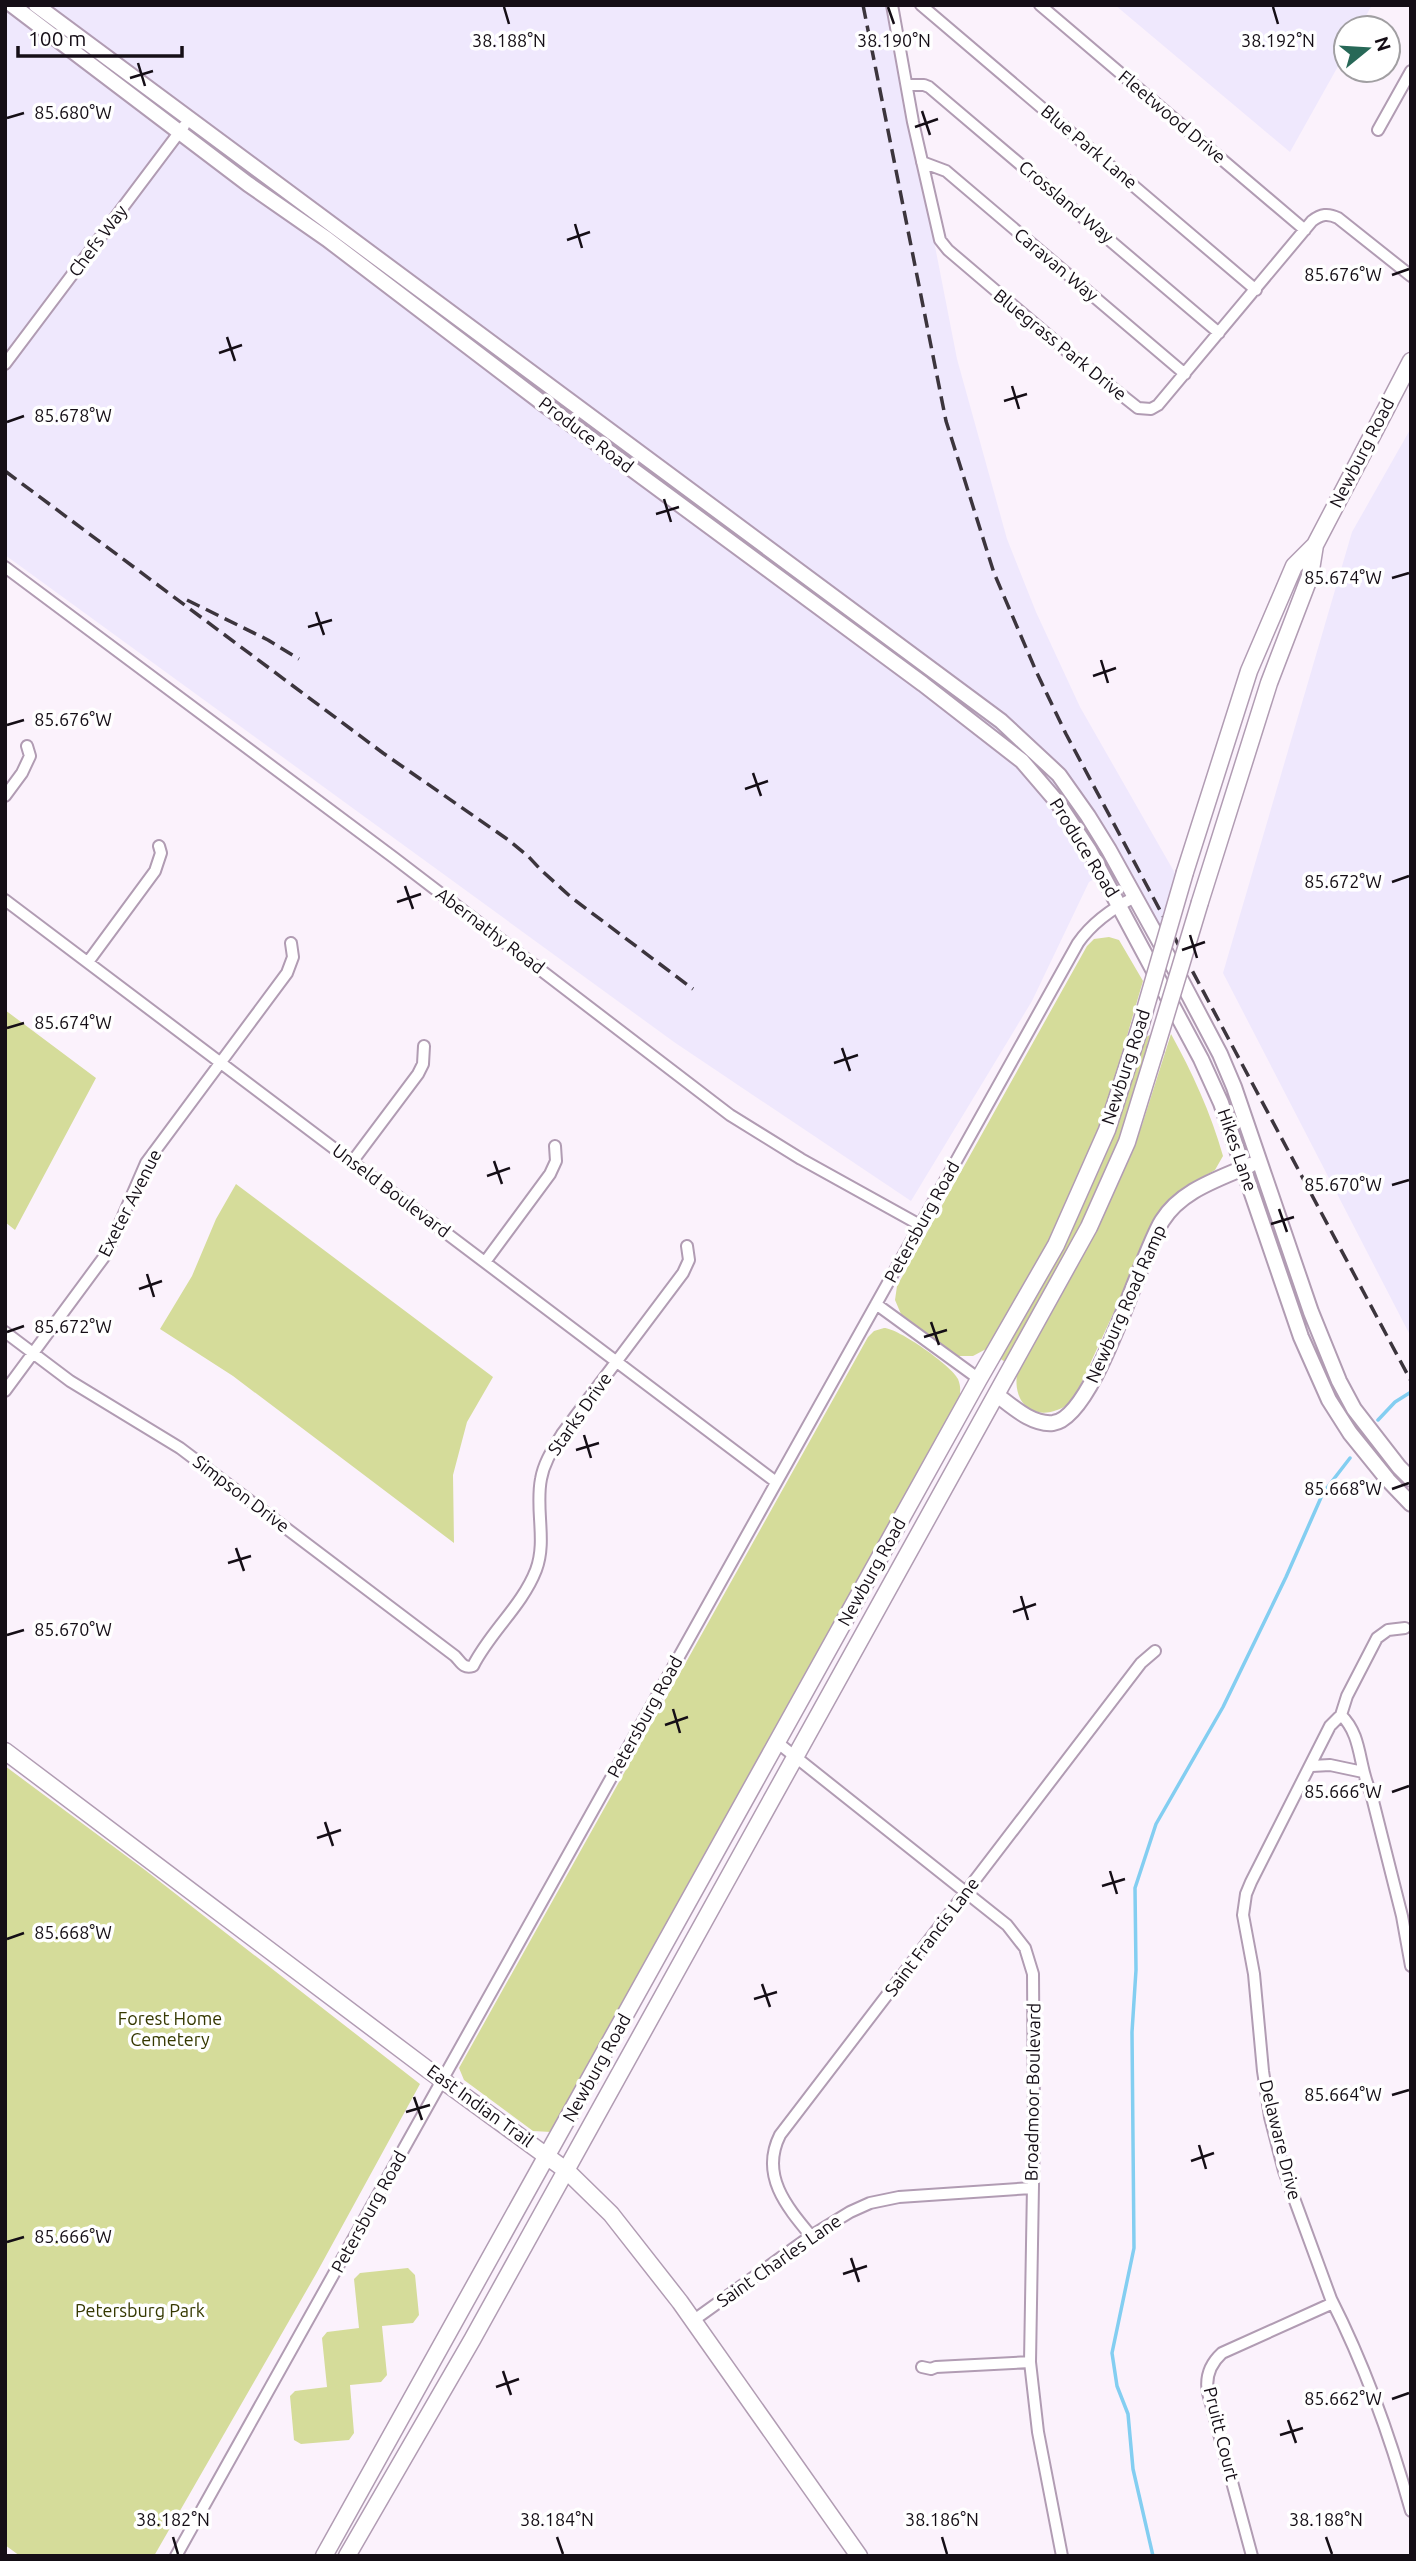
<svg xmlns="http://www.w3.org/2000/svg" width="1416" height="2561" font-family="Ubuntu,sans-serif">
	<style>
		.industrial { fill: #efe8fd }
		.green { fill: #d5dc9a }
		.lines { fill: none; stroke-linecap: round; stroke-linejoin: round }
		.stream { stroke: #83cef1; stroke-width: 3.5 }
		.minor-casing { stroke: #b19cb3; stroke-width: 14 }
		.tertiary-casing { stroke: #b19cb3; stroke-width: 18 }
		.secondary-casing { stroke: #b19cb3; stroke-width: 19 }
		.minor { stroke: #fff; stroke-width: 10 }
		.tertiary { stroke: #fff; stroke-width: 14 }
		.secondary { stroke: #fff; stroke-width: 16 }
		.rail { stroke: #3c353d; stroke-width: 3.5; stroke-dasharray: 14 7; stroke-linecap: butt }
		.secondary-bridge-casing { stroke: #b19cb3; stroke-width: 19; stroke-linecap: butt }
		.secondary-bridge { stroke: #fff; stroke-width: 16 }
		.ticks { fill: none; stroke: #150e16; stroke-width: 2.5 }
		.labels { text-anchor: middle; stroke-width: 7; stroke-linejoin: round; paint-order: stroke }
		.street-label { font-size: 18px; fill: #150e16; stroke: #fff }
		.park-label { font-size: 18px; fill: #353801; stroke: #fff }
		.ticks-label { font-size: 18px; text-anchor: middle; fill: #150e16; stroke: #fff; stroke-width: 7; stroke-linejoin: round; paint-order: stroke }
	</style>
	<rect width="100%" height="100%" fill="#fbf2fc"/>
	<path class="industrial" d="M 5,5 L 888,5 L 957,359 L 1007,539 L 1036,612 L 1080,707 L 1176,875 L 1159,928 L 1125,862 L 1089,882 L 1032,1001 L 911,1201 L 674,1042 L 5,555 Z
		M 1115,5 L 1372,5 L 1359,28 L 1346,28 L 1346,52 L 1290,152 Z
		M 1411,428 L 1411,1337 L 1223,973 L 1352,532 Z"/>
	<path class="green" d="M 1109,937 L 1119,940 L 1143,981 C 1126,1038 1111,1097 1090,1154 C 1064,1222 1025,1285 988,1348 L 973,1356 L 958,1356 L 951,1352 L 901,1314 L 895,1300 L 897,1286 L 1087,946 L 1094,939 Z
		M 5,1010 L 96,1078 L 15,1230 L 5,1222 Z
		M 1171,1034 C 1192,1072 1211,1113 1223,1156 L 1215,1170 L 1181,1190 L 1159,1214 L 1073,1401 C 1041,1426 1009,1409 1018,1368 L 1076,1264 L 1142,1125 Z
		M 1150,1035 L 1147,1045 L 1149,1046 C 1138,1085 1126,1125 1110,1163 C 1081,1232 1043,1297 1007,1363 L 999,1358 L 1144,1038 Z
		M 236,1184 L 493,1377 L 467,1422 L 453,1475 L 454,1543 L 233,1376 L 160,1329 L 192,1276 L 216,1219 Z
		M 884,1328 C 898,1328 952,1366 958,1379 C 962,1389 960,1396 957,1406 L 575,2093 L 551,2132 L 533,2131 L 464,2080 L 459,2068 L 868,1337 L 874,1331 Z
		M 5,1766 L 145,1870 L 420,2084 L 316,2274 L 154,2556 L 20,2556 L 5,2545 Z
		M 408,2268 L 415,2275 L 419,2315 L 413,2323 L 382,2326 L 387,2375 L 381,2382 L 350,2385 L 354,2433 L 349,2440 L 301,2444 L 294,2440 L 290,2396 L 295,2391 L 327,2387 L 322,2338 L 327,2332 L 359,2328 L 354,2279 L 360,2273 Z"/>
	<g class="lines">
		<path class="stream" d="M 1378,1420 L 1395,1402 L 1411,1392
			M 1153,2556 L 1133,2469 L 1128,2414 L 1117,2386 L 1112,2353 L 1134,2248 L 1132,2032 L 1136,1970 L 1135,1888 L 1156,1824 L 1223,1707 L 1286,1577 L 1323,1493 L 1350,1458"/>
		<g class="minor-casing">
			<path id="minor" d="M 892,5 L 913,122 L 940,240 L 948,250 L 1076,359 L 1138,408 L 1151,409 L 1158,405 L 1312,221 C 1321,214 1328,213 1338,218 L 1411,276
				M 921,5 L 1256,290
				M 1040,5 L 1305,230
				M 907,85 L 924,85 L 929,87 L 1219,333
				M 1378,130 L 1411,71
				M 922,162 L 946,171 L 1185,374
				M 5,364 L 184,126
				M 5,567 L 393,857 L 730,1115 L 801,1159 L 920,1225
				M 5,796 L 22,773 L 30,756 L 27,746
				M 5,900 L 776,1482
				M 88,962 L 155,871 L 161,853 L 159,846
				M 352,1162 L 418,1074 L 423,1064 L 424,1046
				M 485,1262 L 550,1174 L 556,1161 L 555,1146
				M 876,1304 L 979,1379
				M 5,1332 L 70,1381 L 180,1448 L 455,1656 C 461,1662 463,1669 473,1666 C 490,1632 522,1606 536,1570 C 547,1541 535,1509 541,1479 C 544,1462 553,1449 562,1434 L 683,1273 L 689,1260 L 687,1246
				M 5,1391 L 107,1253 L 146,1163 L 287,973 L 293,957 L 291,943
				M 1405,1628 L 1388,1630 L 1377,1638 L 1347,1696 L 1341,1715 L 1330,1726 L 1251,1882 L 1246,1894 L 1243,1915 L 1254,1974 L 1263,2071 L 1270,2117 L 1284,2171 L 1331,2299 C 1365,2366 1391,2439 1411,2511
				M 1341,1715 C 1363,1736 1358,1767 1371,1793 L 1402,1916 L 1411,1966
				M 778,1743 L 1007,1925 L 1025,1948 L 1033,1974 L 1034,2127 L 1030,2362 L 1038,2432 L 1062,2556
				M 1312,1766 L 1330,1765 L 1363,1772
				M 811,2236 C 786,2206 760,2175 780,2135 L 1141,1663 L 1155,1651
				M 694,2320 L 811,2236 L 850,2212 L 870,2203 L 899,2197 L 1032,2188
				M 922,2367 L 931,2369 L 936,2367 L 1030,2362
				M 176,2556 L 1078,943 C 1092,923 1113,908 1135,897
				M 1252,2556 L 1208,2393 C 1205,2377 1210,2364 1222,2353 L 1333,2303"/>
		</g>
		<g class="tertiary-casing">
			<path id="tertiary" d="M 12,5 L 248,184 L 327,239 L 541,402 L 923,684 L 1022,761 L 1058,803 L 1089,850 L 1201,1059 L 1221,1103 L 1301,1337 L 1329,1400 L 1350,1433 L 1388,1480 L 1411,1504
				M 36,5 L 1001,721 L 1059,775 L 1088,816 L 1109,850 L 1182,982 L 1220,1054 L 1234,1087 L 1311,1312 L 1339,1381 L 1354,1409 L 1399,1467 L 1411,1479
				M 997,1395 C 1013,1407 1032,1425 1053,1423 C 1095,1418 1139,1258 1162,1221 C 1181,1190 1219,1179 1250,1165"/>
		</g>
		<g class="secondary-casing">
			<path id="secondary" d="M 1185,872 L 1249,671 L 1294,566 L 1315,545 L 1411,361
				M 1200,902 L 1269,683 L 1310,576 L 1315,545
				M 5,1751 L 427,2069 L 567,2171 L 611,2214 L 680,2302 L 859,2556
				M 324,2556 L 979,1379 L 1056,1245 L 1107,1130 L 1140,1027
				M 347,2556 L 472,2340 L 1089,1227 L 1127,1142 L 1155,1051"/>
		</g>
		<use href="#minor" class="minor"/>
		<use href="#tertiary" class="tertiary"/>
		<use href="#secondary" class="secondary"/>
		<path class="rail" d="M 863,5 L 946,421 L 994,573 L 1036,671 L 1066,734 L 1411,1381
			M 5,471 L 383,753 L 507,839 L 528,856 L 541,870 L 572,898 L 693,989
			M 187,600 L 268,640 L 299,659"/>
		<g class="secondary-bridge-casing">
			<path id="secondary-bridge" d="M 1140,1027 L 1185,872
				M 1155,1051 L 1200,902"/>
		</g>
		<use href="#secondary-bridge" class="secondary-bridge"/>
	</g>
	<path class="ticks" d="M 504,7 L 509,24M 888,7 L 894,24M 1273,7 L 1278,24M 138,63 L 145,86M 130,78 L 153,71M 922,111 L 930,135M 7,118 L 24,113M 915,127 L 938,119M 575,224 L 582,248M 567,240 L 590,232M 1392,275 L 1409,269M 227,337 L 235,361M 219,353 L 242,345M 1012,386 L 1019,409M 1004,401 L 1027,394M 7,422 L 24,416M 664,499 L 671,522M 656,514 L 679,507M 1392,578 L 1409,573M 316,612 L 324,635M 308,627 L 332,620M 1101,660 L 1108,683M 1093,676 L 1116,668M 7,725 L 24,720M 753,773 L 761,796M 745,789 L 768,781M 1392,882 L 1409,876M 405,886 L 413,909M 397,902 L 421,894M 1190,935 L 1197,958M 1182,950 L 1205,942M 7,1028 L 24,1023M 842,1048 L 850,1071M 834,1063 L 858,1055M 494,1161 L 502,1184M 487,1176 L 510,1168M 1392,1185 L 1409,1180M 1279,1209 L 1287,1232M 1271,1224 L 1294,1217M 147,1274 L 154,1297M 139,1289 L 162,1281M 931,1322 L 939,1345M 7,1332 L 24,1326M 924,1337 L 947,1330M 584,1435 L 591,1458M 576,1450 L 599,1443M 1392,1489 L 1409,1483M 236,1548 L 244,1571M 228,1563 L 251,1556M 1021,1596 L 1028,1620M 1013,1612 L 1036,1604M 7,1635 L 24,1630M 673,1709 L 680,1733M 665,1725 L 688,1717M 1392,1792 L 1409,1786M 325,1822 L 333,1846M 317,1838 L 341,1830M 1110,1871 L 1117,1894M 1102,1886 L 1125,1879M 7,1939 L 24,1933M 762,1984 L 770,2007M 754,1999 L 777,1992M 1392,2095 L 1409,2090M 414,2097 L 422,2120M 406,2112 L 430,2105M 1199,2145 L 1206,2169M 1191,2161 L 1214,2153M 7,2242 L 24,2237M 851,2258 L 859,2282M 843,2274 L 867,2266M 503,2371 L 511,2395M 496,2387 L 519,2379M 1392,2399 L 1409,2393M 1288,2420 L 1296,2443M 1280,2435 L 1303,2428M 173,2537 L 178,2554M 557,2537 L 563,2554M 942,2537 L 947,2554M 1326,2537 L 1332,2554"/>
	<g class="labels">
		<g class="street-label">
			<text transform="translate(1172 117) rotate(40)" y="6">Fleetwood Drive</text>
			<text transform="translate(1089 147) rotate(40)" y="6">Blue Park Lane</text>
			<text transform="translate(1066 202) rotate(40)" y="6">Crossland Way</text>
			<text transform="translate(98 241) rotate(-53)" y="6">Chefs Way</text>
			<text transform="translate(1056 265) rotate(40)" y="6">Caravan Way</text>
			<text transform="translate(1060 345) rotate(39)" y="6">Bluegrass Park Drive</text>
			<text transform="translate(586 435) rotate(37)" y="6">Produce Road</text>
			<text transform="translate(1362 453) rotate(-63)" y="6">Newburg Road</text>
			<text transform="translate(1084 848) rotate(58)" y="6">Produce Road</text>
			<text transform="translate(490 931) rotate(37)" y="6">Abernathy Road</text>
			<text transform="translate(1126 1067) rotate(-72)" y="6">Newburg Road</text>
			<text transform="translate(1237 1150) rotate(71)" y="6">Hikes Lane</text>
			<text transform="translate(391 1191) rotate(37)" y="6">Unseld Boulevard</text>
			<text transform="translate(130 1203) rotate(-63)" y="6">Exeter Avenue</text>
			<text transform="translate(922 1222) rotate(-61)" y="6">Petersburg Road</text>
			<text transform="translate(1126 1304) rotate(-66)" y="6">Newburg Road Ramp</text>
			<text transform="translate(580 1414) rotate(-55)" y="6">Starks Drive</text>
			<text transform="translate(241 1494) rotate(37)" y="6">Simpson Drive</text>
			<text transform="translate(872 1572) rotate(-61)" y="6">Newburg Road</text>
			<text transform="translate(645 1717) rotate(-61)" y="6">Petersburg Road</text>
			<text transform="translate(932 1937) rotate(-53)" y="6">Saint Francis Lane</text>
			<text transform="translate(597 2068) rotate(-61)" y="6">Newburg Road</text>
			<text transform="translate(1033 2092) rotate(-89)" y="6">Broadmoor Boulevard</text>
			<text transform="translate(480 2106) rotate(36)" y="6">East Indian Trail</text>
			<text transform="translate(1280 2140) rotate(76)" y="6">Delaware Drive</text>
			<text transform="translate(369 2212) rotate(-61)" y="6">Petersburg Road</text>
			<text transform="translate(779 2261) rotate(-35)" y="6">Saint Charles Lane</text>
			<text transform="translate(1221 2434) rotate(76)" y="6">Pruitt Court</text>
		</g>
		<g class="park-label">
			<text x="170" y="2025">Forest Home<tspan x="170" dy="21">Cemetery</tspan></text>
			<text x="140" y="2317">Petersburg Park</text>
		</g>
	</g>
	<g class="ticks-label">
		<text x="509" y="47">38.188°N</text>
		<text x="894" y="47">38.190°N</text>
		<text x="1278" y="47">38.192°N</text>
		<text x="73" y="119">85.680°W</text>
		<text x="1343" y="281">85.676°W</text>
		<text x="73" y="422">85.678°W</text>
		<text x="1343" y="584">85.674°W</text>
		<text x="73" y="726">85.676°W</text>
		<text x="1343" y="888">85.672°W</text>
		<text x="73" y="1029">85.674°W</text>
		<text x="1343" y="1191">85.670°W</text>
		<text x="73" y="1333">85.672°W</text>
		<text x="1343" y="1495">85.668°W</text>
		<text x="73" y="1636">85.670°W</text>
		<text x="1343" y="1798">85.666°W</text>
		<text x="73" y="1939">85.668°W</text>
		<text x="1343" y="2101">85.664°W</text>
		<text x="73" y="2243">85.666°W</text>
		<text x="1343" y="2405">85.662°W</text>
		<text x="173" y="2526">38.182°N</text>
		<text x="557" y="2526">38.184°N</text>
		<text x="942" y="2526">38.186°N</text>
		<text x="1326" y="2526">38.188°N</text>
	</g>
	<rect width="1416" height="2561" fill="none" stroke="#150e16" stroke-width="14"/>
	<g transform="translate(1367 49) rotate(72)"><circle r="33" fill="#ffffff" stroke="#a19fa2" stroke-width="2"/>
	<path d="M0-5L12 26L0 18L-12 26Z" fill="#276857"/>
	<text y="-10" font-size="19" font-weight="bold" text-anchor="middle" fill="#150e16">N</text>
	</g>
	<path d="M18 46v10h164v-10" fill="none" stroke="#150e16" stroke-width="3.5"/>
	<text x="28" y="46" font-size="21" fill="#150e16" stroke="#ffffff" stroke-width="5" paint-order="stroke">100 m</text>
</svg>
